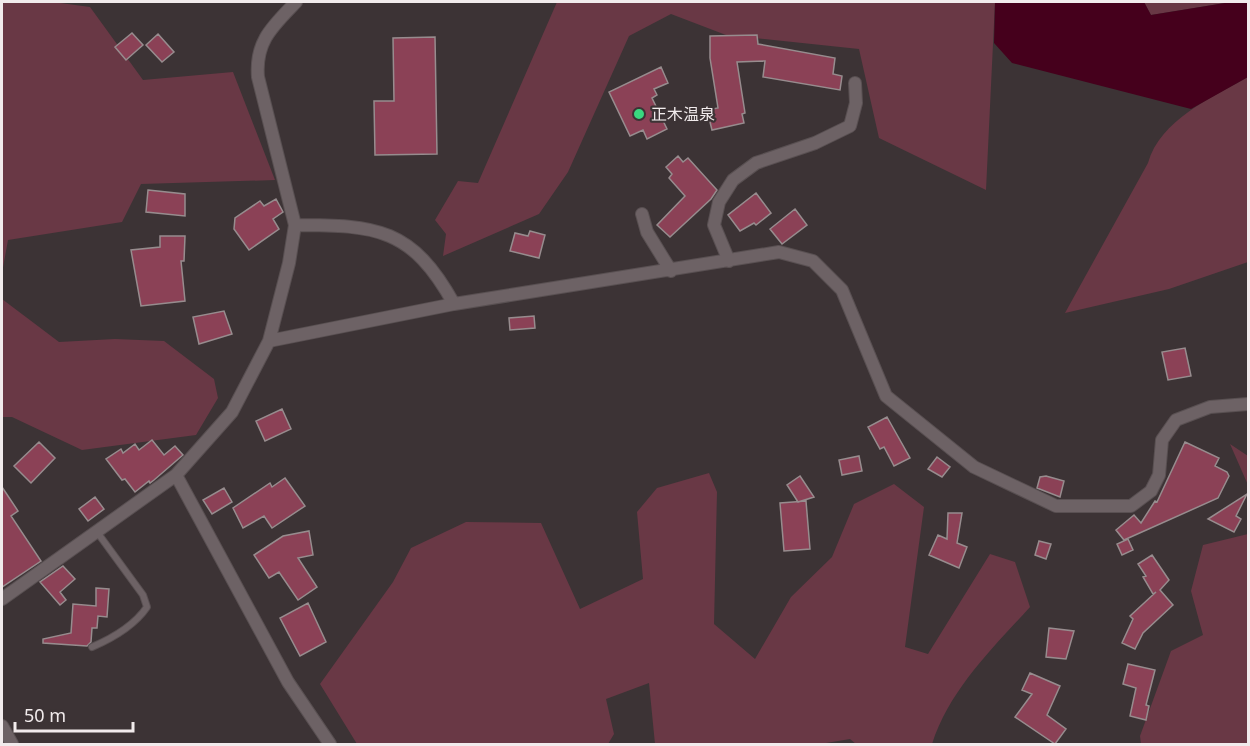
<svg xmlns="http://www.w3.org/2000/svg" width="1250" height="746" font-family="'Noto Sans','Noto Sans JP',sans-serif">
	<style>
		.green { fill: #693845 }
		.water { fill: #45001c }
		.building { fill: #8b4156; stroke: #978c8e; stroke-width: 1.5 }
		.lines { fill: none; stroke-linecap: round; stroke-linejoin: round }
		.service-casing { stroke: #595052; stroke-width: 8 }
		.minor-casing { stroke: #595052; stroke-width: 14 }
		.service { stroke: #6d6265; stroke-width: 6 }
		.minor { stroke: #6d6265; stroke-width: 12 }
		.poi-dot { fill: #39d87f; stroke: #3c3335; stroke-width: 2 }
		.labels { text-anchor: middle; stroke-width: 4.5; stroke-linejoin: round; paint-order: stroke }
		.poi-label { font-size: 16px; fill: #f1ebec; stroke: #3c3335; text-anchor: start }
	</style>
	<rect width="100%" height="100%" fill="#3c3335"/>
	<path class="green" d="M 2,2 L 53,2 L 90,7 L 143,80 L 233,72 L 275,180 L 141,184 L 122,222 L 8,240 L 2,273 Z
		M 557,2 L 995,2 L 986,190 L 879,138 L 859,49 L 726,35 L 671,14 L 629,36 L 568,172 L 539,214 L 443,256 L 446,234 L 435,220 L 458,181 L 478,183 Z
		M 1144,2 L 1231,2 L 1151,15 Z
		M 1248,77 L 1248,262 L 1169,289 L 1065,313 L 1148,163 C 1160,120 1211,98 1248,77 Z
		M 2,299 L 59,342 L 115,339 L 164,341 L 214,379 L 218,398 L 196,435 L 82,450 L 12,417 L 2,417 Z
		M 1230,444 L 1248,456 L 1248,485 Z
		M 709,473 L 717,492 L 714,624 L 755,659 L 791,597 L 832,557 L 854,504 L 894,484 L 924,507 L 905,647 L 928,654 L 990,554 L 1015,562 L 1030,607 C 992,649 950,689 932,744 L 856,744 L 850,739 L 820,744 L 655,744 L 649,683 L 606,699 L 614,734 L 608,744 L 357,744 L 320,684 L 393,582 L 411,548 L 466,522 L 541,523 L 580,609 L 643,579 L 637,512 L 657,488 Z
		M 1248,534 L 1248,744 L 1141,744 L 1140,736 L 1171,651 L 1203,635 L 1191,591 L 1203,545 Z"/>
	<path class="water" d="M 995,2 L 1144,2 L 1151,15 L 1231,2 L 1248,2 L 1248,77 L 1191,109 L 1012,63 L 994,43 Z"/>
	<path class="building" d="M 132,33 L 143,45 L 126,60 L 115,47 Z
		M 158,34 L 174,52 L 162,62 L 146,45 Z
		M 757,35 L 758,44 L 835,58 L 833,74 L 842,76 L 840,90 L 763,77 L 765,61 L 737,62 L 745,113 L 742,114 L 744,123 L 712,130 L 707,110 L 718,108 L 710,58 L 710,36 Z
		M 435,37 L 437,154 L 375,155 L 374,101 L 394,101 L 393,38 Z
		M 661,67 L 668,83 L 654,89 L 657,95 L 652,98 L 667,129 L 647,139 L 643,130 L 630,136 L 609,92 Z
		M 678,156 L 683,162 L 688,158 L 717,190 L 711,199 L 670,237 L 657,225 L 685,196 L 669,178 L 672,174 L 666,167 Z
		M 148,190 L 185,194 L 185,216 L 146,212 Z
		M 756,193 L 771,213 L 756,225 L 754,223 L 740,231 L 728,215 Z
		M 276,199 L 283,212 L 273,219 L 279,229 L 249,250 L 234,229 L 235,218 L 260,201 L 264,206 Z
		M 795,209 L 807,225 L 782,244 L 770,229 Z
		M 530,231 L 545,235 L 539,258 L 510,251 L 515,233 L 528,236 Z
		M 160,236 L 185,236 L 184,261 L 181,261 L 185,301 L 141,306 L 131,250 L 160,247 Z
		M 224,311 L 232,334 L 199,344 L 193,317 Z
		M 534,316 L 535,328 L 510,330 L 509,318 Z
		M 1185,348 L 1191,376 L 1168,380 L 1162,352 Z
		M 282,409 L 291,429 L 265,441 L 256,421 Z
		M 887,417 L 910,458 L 894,466 L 884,447 L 880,449 L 868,427 Z
		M 152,440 L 164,455 L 175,446 L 183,455 L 154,480 L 150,483 L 149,481 L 135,492 L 125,479 L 122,480 L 106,459 L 121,449 L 123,453 L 135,444 L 139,450 Z
		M 39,442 L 55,458 L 31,483 L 14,466 Z
		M 1185,442 L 1219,458 L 1215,466 L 1227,472 L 1229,476 L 1218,498 L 1124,540 L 1116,530 L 1134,515 L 1141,523 L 1155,501 L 1157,502 Z
		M 859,456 L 862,471 L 842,475 L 839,460 Z
		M 937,457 L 950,467 L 942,477 L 928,469 Z
		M 800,476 L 814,497 L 798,502 L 787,485 Z
		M 1046,476 L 1064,481 L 1060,497 L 1037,488 L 1040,477 Z
		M 285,478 L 305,506 L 272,528 L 264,516 L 243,528 L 233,508 L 270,483 L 272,487 Z
		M 2,487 L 18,511 L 11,516 L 41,561 L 2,587 Z
		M 224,488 L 232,502 L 212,514 L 203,500 Z
		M 1247,494 L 1236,516 L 1241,519 L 1234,532 L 1208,519 Z
		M 95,497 L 104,509 L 88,521 L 79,509 Z
		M 806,501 L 810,549 L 784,551 L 780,503 Z
		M 948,513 L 962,513 L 957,543 L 967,547 L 959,568 L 929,555 L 938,535 L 947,539 Z
		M 309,531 L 313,555 L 298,558 L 317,587 L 298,600 L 279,572 L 269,578 L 254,555 L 283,536 Z
		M 1128,539 L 1133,550 L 1122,555 L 1117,544 Z
		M 1039,541 L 1051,544 L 1046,559 L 1035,555 Z
		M 1152,555 L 1169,580 L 1160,590 L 1173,605 L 1143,633 L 1135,649 L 1122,643 L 1133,619 L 1130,616 L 1156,592 L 1153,594 L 1143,577 L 1146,576 L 1138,564 Z
		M 63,566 L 75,579 L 60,592 L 66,600 L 60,605 L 40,582 Z
		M 96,588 L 109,589 L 107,617 L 98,616 L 97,628 L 92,628 L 91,642 L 87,646 L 43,643 L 43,639 L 71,633 L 73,604 L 96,606 Z
		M 308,603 L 326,642 L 300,656 L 280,618 Z
		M 1049,628 L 1074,631 L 1066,659 L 1046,657 Z
		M 1128,664 L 1155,670 L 1146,705 L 1149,706 L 1146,720 L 1130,716 L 1136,688 L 1123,684 Z
		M 1030,673 L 1060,686 L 1047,715 L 1066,729 L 1055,744 L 1015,717 L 1032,694 L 1022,690 Z"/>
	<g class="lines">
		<g class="service-casing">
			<path id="service" d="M 92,647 C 113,638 134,626 147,607 L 143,595 L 97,532"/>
		</g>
		<g class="minor-casing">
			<path id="minor" d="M 642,214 L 647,232 L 671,271
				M 295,225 C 377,225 412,228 454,304
				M 729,261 L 714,225 L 719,202 L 733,180 L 756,163 L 815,143 L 850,126 L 856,103 L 855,83
				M 269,341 L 454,304 L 779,252 L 813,261 L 842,290 L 886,396 L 974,467 L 1056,506 L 1131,506 L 1151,491 L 1159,475 L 1162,440 L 1176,420 L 1210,407 L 1248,404
				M 176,475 L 288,682 L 330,744
				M 2,599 L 176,475 L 232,412 L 269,341 L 289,263 L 295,225 L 258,77 C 255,41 273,26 296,2
				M 2,726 L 12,744"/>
		</g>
		<use href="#service" class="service"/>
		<use href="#minor" class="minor"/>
	</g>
	<circle class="poi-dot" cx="639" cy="114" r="6"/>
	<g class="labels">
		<g class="poi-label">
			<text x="651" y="120">正木温泉</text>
		</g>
	</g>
	<rect width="1250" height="746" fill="none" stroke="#f1ebec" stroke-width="6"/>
	<path d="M15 722v9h118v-9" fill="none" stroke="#f1ebec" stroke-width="3"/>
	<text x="24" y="722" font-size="18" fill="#f1ebec" stroke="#3c3335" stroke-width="4.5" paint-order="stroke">50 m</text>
</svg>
